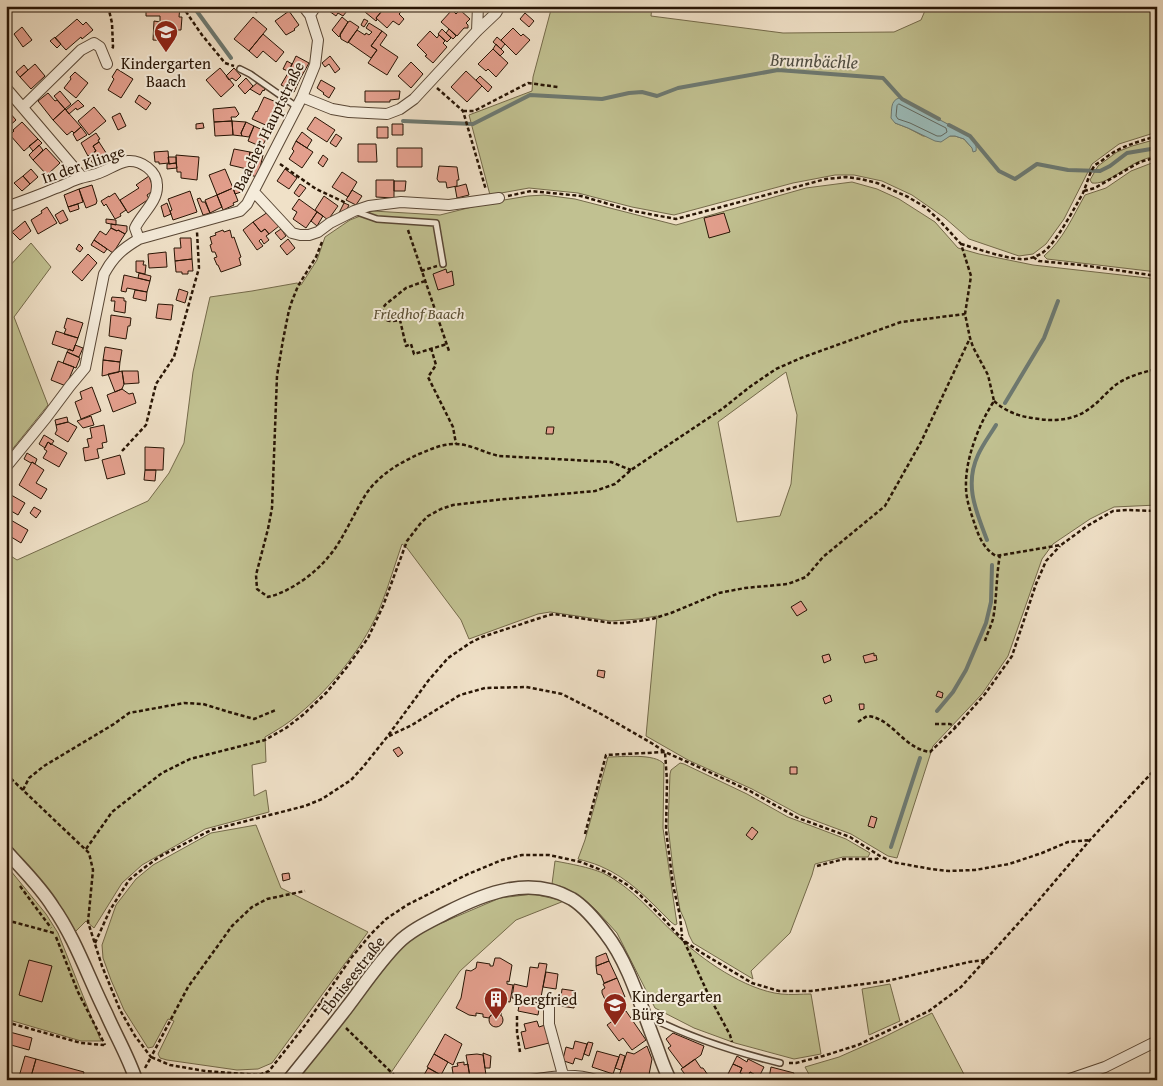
<svg xmlns="http://www.w3.org/2000/svg" width="1163" height="1086" font-family="'Gentium Book Plus',serif">
	<style>
		.green { fill: #c1c191; stroke: #746a4a; fill-rule: evenodd }
		.water { fill: #9bbcba; stroke: #6d7971 }
		.lines { fill: none; stroke-linecap: round; stroke-linejoin: round }
		.shore { stroke: #61685f; stroke-width: 1 }
		.stream { stroke: #6d7971; stroke-width: 4 }
		.building { fill: #e39f8d; stroke: #271404 }
		.service-casing { stroke: #594735; stroke-width: 8 }
		.minor-casing { stroke: #594735; stroke-width: 12 }
		.tertiary-casing { stroke: #594735; stroke-width: 15 }
		.path { stroke: #271404; stroke-width: 2.5; stroke-dasharray: 4 2.5; stroke-linecap: butt }
		.service { stroke: #f5ecdb; stroke-width: 5 }
		.minor { stroke: #f5ecdb; stroke-width: 10 }
		.tertiary { stroke: #f5ecdb; stroke-width: 12 }
		.labels { text-anchor: middle; stroke-width: 4; stroke-linejoin: round; paint-order: stroke }
		.poi-label { font-size: 16px; fill: #271404; stroke: #f5ecdb; text-anchor: start }
		.street-label { font-size: 16px; fill: #271404; stroke: #f5ecdb }
		.park-label { font-size: 16px; font-style: italic; fill: #5d5135; stroke: #f5ecdb }
		.water-label { font-size: 18px; font-style: italic; fill: #504f44; stroke: #f5ecdb }
	</style>
	<rect width="100%" height="100%" fill="#f0e1c8"/>
	<filter id="stains"><feTurbulence type="fractalNoise" baseFrequency=".004" numOctaves="4"/><feColorMatrix values="0 0 0 0 .2 0 0 0 0 .09 0 0 0 0 .02 0 0 0 .5 -.17"/></filter>
	<radialGradient id="worn" r=".72"><stop offset=".6" stop-color="#630" stop-opacity="0"/><stop offset="1" stop-color="#630" stop-opacity=".3"/></radialGradient>
	<path class="green" d="M 552,6 L 652,6 L 651,16 L 783,33 L 894,32 L 921,20 L 927,6 L 1157,6 L 1157,132 L 1119,144 L 1092,164 L 1064,219 L 1046,244 L 1033,254 L 1019,256 L 969,239 L 945,218 L 912,195 L 882,181 L 854,175 L 835,175 L 793,183 L 674,215 L 632,207 L 578,193 L 529,188 L 490,195 L 469,115 L 532,91 L 533,77 ZM 895,123 L 970,136 L 972,148 L 964,139 L 955,136 L 923,136 L 908,128 Z
		M 1157,139 L 1157,155 C 1151,157 1144,159 1138,162 C 1125,167 1107,185 1092,183 L 1090,180 L 1098,166 L 1117,152 L 1132,146 Z
		M 1157,161 L 1157,246 C 1151,249 1152,252 1154,258 L 1157,260 L 1157,272 L 1047,259 L 1044,256 C 1063,240 1073,216 1085,195 L 1106,188 L 1131,171 Z
		M 852,182 L 877,189 L 899,199 L 935,222 L 958,248 L 979,254 L 1033,265 L 1157,279 L 1157,505 L 1114,507 L 1090,519 L 1053,544 L 1042,559 L 1008,656 L 982,694 L 933,746 L 897,858 L 888,856 L 851,834 L 800,815 L 752,789 L 688,760 L 646,736 L 657,616 L 639,619 L 611,621 L 550,612 L 538,614 L 469,639 L 461,620 L 407,548 L 402,544 C 395,564 389,585 381,605 C 366,644 332,687 299,714 C 289,723 277,730 265,737 L 266,762 L 252,765 L 254,796 L 266,790 L 269,812 L 205,829 L 142,865 L 122,883 L 94,928 L 86,921 L 75,932 L 63,910 L 52,895 L 6,840 L 6,553 L 17,560 L 148,501 L 169,473 L 184,443 L 193,372 L 210,297 L 252,291 L 297,283 L 301,285 L 317,260 L 325,237 L 350,220 L 373,211 L 440,215 L 492,202 L 528,196 L 544,195 L 575,199 L 676,225 L 806,188 ZM 786,372 L 797,415 L 791,484 L 780,516 L 737,522 L 718,422 Z
		M 31,243 L 51,267 L 14,317 L 48,405 L 6,457 L 6,270 Z
		M 608,757 C 622,757 655,753 664,764 L 663,828 L 677,924 L 675,925 L 671,922 C 650,901 629,878 600,866 C 593,863 585,861 578,859 L 585,840 Z
		M 680,763 L 684,764 L 747,794 L 788,817 L 846,839 L 870,853 L 868,857 L 843,857 L 815,864 L 812,875 L 790,933 L 751,971 L 753,979 L 693,943 L 689,935 L 685,921 L 680,910 L 673,869 L 668,826 L 670,774 L 671,770 Z
		M 256,825 L 281,888 L 368,932 L 272,1063 L 258,1069 L 237,1070 L 167,1060 L 160,1058 L 158,1054 L 174,1021 L 168,1019 L 153,1047 L 148,1048 L 124,1010 L 111,980 L 103,958 L 102,945 L 116,905 L 136,879 L 153,865 L 211,833 Z
		M 555,861 C 571,864 588,867 603,873 C 632,887 653,914 676,935 C 701,959 745,990 781,994 C 791,995 801,994 811,994 L 821,1054 L 794,1059 L 735,1043 L 694,1028 L 655,1008 L 617,933 L 597,911 L 585,900 L 560,886 L 552,884 Z
		M 6,865 L 46,914 L 58,933 L 101,1041 L 81,1041 L 6,1019 Z
		M 533,894 L 564,901 L 516,920 L 460,971 L 386,1080 L 296,1080 L 400,949 L 414,937 L 432,927 L 500,898 Z
		M 890,984 L 900,1021 L 869,1035 L 862,989 Z
		M 932,1013 L 967,1080 L 812,1080 L 805,1067 L 839,1057 L 882,1038 Z"/>
	<path class="water" d="M 899,98 L 970,136 C 974,141 977,144 976,151 L 973,152 L 972,148 L 964,139 L 955,136 L 950,136 L 941,142 L 935,141 L 908,128 L 895,123 L 891,118 C 892,110 890,101 899,98 Z"/>
	<g class="lines">
		<path class="shore" d="M 899,104 L 946,128 L 947,132 L 941,136 L 937,136 L 910,123 L 898,119 L 896,116 L 897,106 Z"/>
		<path class="stream" d="M 193,6 L 231,58
			M 403,121 L 473,124 L 530,95 L 602,99 L 629,93 L 642,92 L 657,96 L 678,88 L 778,70 L 883,78 L 902,99 L 939,119
			M 949,125 L 970,136 L 999,171 L 1015,179 L 1037,164 L 1068,170 L 1100,171 L 1110,166 L 1127,153 L 1157,148
			M 1005,403 L 1044,338 L 1058,301
			M 987,540 C 976,511 964,485 978,455 C 983,444 990,435 996,425
			M 937,711 L 953,692 L 966,670 L 986,623 L 991,602 L 992,565
			M 891,847 L 920,758"/>
	</g>
	<path class="building" d="M 146,6 L 180,6 L 179,17 L 182,17 L 181,30 L 176,30 L 176,35 L 168,35 L 168,41 L 153,40 L 154,21 L 160,22 L 160,16 L 146,16 Z
		M 252,6 L 265,6 L 256,13 Z
		M 331,6 L 351,6 L 343,16 L 338,13 L 336,16 L 329,11 L 332,8 Z
		M 353,6 L 363,6 L 359,11 Z
		M 369,6 L 376,6 L 382,11 L 376,18 L 377,20 L 376,21 L 365,12 Z
		M 386,6 L 396,6 L 402,11 L 399,14 L 404,19 L 399,25 L 393,21 L 387,28 L 376,18 Z
		M 520,6 L 545,6 L 545,7 L 530,7 L 530,9 L 520,9 Z
		M 452,10 L 456,14 L 460,10 L 470,19 L 466,23 L 468,25 L 468,28 L 464,28 L 457,36 L 441,22 Z
		M 289,11 L 299,25 L 294,29 L 295,30 L 286,35 L 275,21 Z
		M 525,13 L 534,21 L 529,27 L 520,19 Z
		M 253,17 L 267,29 L 249,51 L 234,39 Z
		M 342,17 L 348,22 L 339,37 L 332,30 Z
		M 77,19 L 83,25 L 86,22 L 93,30 L 82,39 L 81,37 L 66,50 L 55,38 Z
		M 364,19 L 368,21 L 364,27 L 361,25 Z
		M 350,21 L 359,27 L 348,43 L 341,39 L 340,34 L 348,22 Z
		M 369,23 L 382,31 L 371,46 L 377,50 L 371,58 L 348,42 L 357,30 L 365,35 L 366,33 L 369,35 L 372,32 L 366,28 Z
		M 22,27 L 32,40 L 23,47 L 14,34 Z
		M 513,28 L 521,36 L 523,34 L 530,40 L 516,55 L 501,40 Z
		M 442,29 L 451,38 L 447,42 L 438,34 Z
		M 449,29 L 456,36 L 453,39 L 446,33 Z
		M 382,31 L 387,35 L 380,45 L 398,57 L 387,75 L 368,63 L 377,50 L 371,46 Z
		M 430,31 L 437,38 L 439,35 L 445,41 L 443,43 L 447,47 L 433,63 L 425,56 L 427,55 L 417,45 Z
		M 263,34 L 284,52 L 276,62 L 263,51 L 257,58 L 249,51 Z
		M 55,37 L 61,44 L 57,48 L 50,41 Z
		M 497,37 L 505,44 L 501,49 L 493,42 Z
		M 496,44 L 504,52 L 500,56 L 493,49 Z
		M 493,49 L 508,63 L 496,77 L 488,69 L 486,71 L 478,64 Z
		M 296,56 L 309,63 L 300,79 L 288,73 Z
		M 330,56 L 340,69 L 335,73 L 329,64 L 325,67 L 322,63 Z
		M 287,61 L 292,64 L 288,71 L 283,69 Z
		M 411,62 L 423,74 L 411,88 L 398,76 Z
		M 35,64 L 45,76 L 31,89 L 20,77 Z
		M 24,65 L 28,70 L 20,77 L 16,72 Z
		M 220,68 L 234,85 L 221,97 L 206,80 Z
		M 234,68 L 241,76 L 236,81 L 232,78 L 229,80 L 226,76 Z
		M 117,69 L 133,79 L 121,98 L 108,90 L 114,79 L 112,77 Z
		M 466,71 L 482,86 L 467,102 L 451,87 Z
		M 75,72 L 88,83 L 76,98 L 64,88 L 71,79 L 70,77 Z
		M 288,73 L 300,79 L 294,92 L 281,85 Z
		M 480,76 L 492,87 L 488,92 L 476,80 Z
		M 246,78 L 253,86 L 245,94 L 238,86 Z
		M 321,80 L 335,88 L 329,98 L 323,94 L 324,93 L 317,88 Z
		M 258,82 L 266,86 L 264,91 L 263,90 L 260,95 L 250,89 Z
		M 60,91 L 71,104 L 65,109 L 54,96 Z
		M 365,91 L 400,91 L 399,99 L 390,100 L 390,102 L 365,102 Z
		M 48,93 L 55,101 L 57,100 L 65,109 L 53,120 L 38,101 Z
		M 139,95 L 151,103 L 146,110 L 135,102 Z
		M 264,97 L 281,104 L 270,127 L 252,119 L 256,111 L 257,112 Z
		M 6,99 L 11,105 L 6,109 Z
		M 78,100 L 84,106 L 77,110 L 76,108 L 69,114 L 66,110 Z
		M 94,107 L 106,121 L 89,135 L 78,121 Z
		M 235,107 L 239,114 L 236,117 L 231,117 L 232,121 L 214,122 L 213,109 Z
		M 65,109 L 81,127 L 74,133 L 72,131 L 67,135 L 53,120 Z
		M 9,112 L 16,120 L 6,129 L 6,114 Z
		M 120,113 L 126,126 L 118,130 L 112,117 Z
		M 315,117 L 335,130 L 327,142 L 307,129 Z
		M 232,121 L 246,122 L 241,133 L 242,136 L 233,135 Z
		M 232,121 L 233,135 L 215,136 L 214,122 Z
		M 22,122 L 38,139 L 24,151 L 10,135 L 14,131 L 13,130 Z
		M 246,122 L 254,126 L 249,137 L 242,136 L 241,133 Z
		M 203,123 L 204,128 L 196,129 L 196,124 Z
		M 392,124 L 403,124 L 403,135 L 392,135 Z
		M 254,126 L 269,133 L 262,147 L 248,141 Z
		M 81,127 L 87,135 L 77,141 L 73,134 Z
		M 377,127 L 388,127 L 388,138 L 377,138 Z
		M 302,132 L 312,140 L 307,148 L 296,141 Z
		M 96,133 L 100,139 L 98,140 L 99,142 L 93,146 L 96,151 L 88,156 L 81,143 Z
		M 336,134 L 342,138 L 336,147 L 330,143 Z
		M 38,139 L 42,143 L 33,151 L 29,146 Z
		M 296,141 L 313,152 L 302,168 L 289,159 L 294,151 L 292,149 Z
		M 99,142 L 112,162 L 98,171 L 88,156 L 96,151 L 93,146 Z
		M 358,144 L 376,144 L 377,162 L 358,162 Z
		M 39,145 L 43,150 L 33,160 L 29,155 Z
		M 46,148 L 60,163 L 47,175 L 33,160 Z
		M 397,148 L 422,148 L 422,167 L 397,167 Z
		M 234,149 L 250,152 L 247,169 L 230,165 Z
		M 168,151 L 169,163 L 159,164 L 159,162 L 155,162 L 154,152 Z
		M 250,152 L 263,155 L 258,177 L 249,175 L 250,170 L 247,169 Z
		M 176,155 L 199,157 L 197,180 L 181,178 L 181,172 L 177,172 Z
		M 323,155 L 328,159 L 323,167 L 318,163 Z
		M 168,157 L 176,157 L 176,163 L 169,164 Z
		M 176,163 L 177,168 L 167,169 L 167,164 Z
		M 439,166 L 457,167 L 459,180 L 457,180 L 457,186 L 447,188 L 446,182 L 439,182 L 437,179 Z
		M 31,169 L 38,177 L 30,184 L 23,176 Z
		M 225,169 L 233,188 L 217,195 L 209,175 Z
		M 285,169 L 297,178 L 289,189 L 277,181 Z
		M 342,172 L 357,182 L 348,197 L 332,187 Z
		M 23,176 L 30,184 L 22,191 L 14,183 Z
		M 149,176 L 154,190 L 147,195 L 149,199 L 128,213 L 120,200 L 139,188 L 136,185 Z
		M 376,180 L 394,180 L 394,198 L 376,197 Z
		M 394,181 L 406,181 L 405,191 L 394,191 Z
		M 300,184 L 306,188 L 299,197 L 294,193 Z
		M 466,184 L 469,195 L 457,198 L 455,187 Z
		M 92,185 L 97,201 L 96,204 L 86,208 L 79,189 Z
		M 241,185 L 244,191 L 235,194 L 233,188 Z
		M 233,188 L 238,201 L 233,203 L 234,205 L 223,210 L 217,195 Z
		M 79,189 L 83,202 L 68,207 L 64,195 Z
		M 352,190 L 362,196 L 356,205 L 346,200 Z
		M 190,191 L 197,212 L 173,220 L 170,211 L 172,210 L 168,199 Z
		M 115,193 L 126,210 L 120,214 L 121,216 L 115,219 L 106,204 L 104,206 L 101,201 L 109,196 L 109,197 Z
		M 217,195 L 222,207 L 210,213 L 205,200 Z
		M 324,196 L 338,206 L 328,220 L 315,210 Z
		M 200,198 L 202,202 L 205,202 L 210,213 L 203,215 L 197,199 Z
		M 299,199 L 317,212 L 306,228 L 293,219 L 297,212 L 292,209 Z
		M 167,203 L 171,214 L 164,217 L 161,206 Z
		M 344,203 L 349,205 L 344,215 L 339,213 Z
		M 78,204 L 79,209 L 70,212 L 68,207 Z
		M 47,207 L 57,223 L 38,234 L 31,220 L 42,213 L 41,211 Z
		M 63,210 L 68,220 L 60,224 L 55,215 Z
		M 268,212 L 279,226 L 269,234 L 265,229 L 261,232 L 253,222 Z
		M 317,212 L 323,216 L 317,226 L 311,221 Z
		M 724,213 L 730,232 L 709,238 L 704,218 Z
		M 106,219 L 116,220 L 116,225 L 106,223 Z
		M 25,221 L 31,231 L 20,240 L 12,232 Z
		M 253,222 L 261,232 L 265,229 L 269,234 L 266,236 L 269,240 L 264,244 L 261,239 L 259,241 L 263,246 L 257,250 L 243,230 Z
		M 111,224 L 127,226 L 127,231 L 125,234 L 118,230 L 117,231 L 111,228 Z
		M 111,228 L 117,231 L 118,230 L 125,234 L 113,253 L 94,240 L 100,231 L 106,235 Z
		M 281,229 L 286,236 L 281,240 L 275,233 Z
		M 223,230 L 224,232 L 230,230 L 232,238 L 234,237 L 241,257 L 239,258 L 241,265 L 221,272 L 218,265 L 217,265 L 214,258 L 217,257 L 215,252 L 212,252 L 210,245 L 212,244 L 210,237 L 216,235 L 215,233 Z
		M 180,238 L 191,238 L 192,259 L 175,261 L 174,248 L 181,248 Z
		M 288,239 L 295,248 L 287,255 L 280,246 Z
		M 94,240 L 107,249 L 104,253 L 91,245 Z
		M 79,244 L 83,248 L 80,252 L 76,249 Z
		M 166,252 L 167,267 L 149,268 L 148,254 Z
		M 88,254 L 97,263 L 82,281 L 72,272 Z
		M 192,259 L 193,271 L 188,271 L 188,274 L 182,274 L 182,272 L 176,272 L 175,261 Z
		M 136,261 L 144,261 L 143,265 L 146,265 L 145,274 L 136,272 Z
		M 446,269 L 447,273 L 452,271 L 454,285 L 438,290 L 433,274 Z
		M 139,273 L 151,276 L 150,281 L 138,278 Z
		M 124,275 L 150,281 L 147,292 L 127,288 L 126,292 L 121,291 Z
		M 179,289 L 188,292 L 185,303 L 176,300 Z
		M 135,290 L 147,292 L 146,301 L 133,298 Z
		M 112,297 L 124,298 L 124,301 L 126,301 L 125,313 L 114,311 L 115,301 L 111,301 Z
		M 158,304 L 173,305 L 171,320 L 156,318 Z
		M 111,315 L 131,318 L 130,326 L 128,326 L 126,339 L 109,336 Z
		M 67,318 L 83,323 L 78,338 L 64,334 L 66,329 L 64,328 Z
		M 56,331 L 78,338 L 73,351 L 52,344 Z
		M 75,345 L 83,348 L 79,357 L 67,352 L 69,349 L 73,351 Z
		M 105,347 L 122,350 L 120,362 L 103,360 Z
		M 67,352 L 80,358 L 76,368 L 63,363 Z
		M 103,360 L 120,362 L 119,372 L 102,376 Z
		M 58,361 L 74,367 L 66,386 L 51,380 Z
		M 122,371 L 124,384 L 122,389 L 115,392 L 108,374 Z
		M 122,371 L 138,371 L 139,383 L 124,384 Z
		M 92,387 L 101,411 L 81,419 L 75,402 L 82,399 L 80,392 Z
		M 122,389 L 129,394 L 133,393 L 136,403 L 113,412 L 107,395 Z
		M 91,416 L 94,425 L 83,428 L 77,421 Z
		M 67,417 L 68,422 L 56,425 L 55,420 Z
		M 68,422 L 77,427 L 68,442 L 55,434 L 57,430 L 56,425 Z
		M 104,425 L 107,442 L 102,443 L 103,448 L 97,449 L 99,458 L 85,461 L 83,448 L 89,447 L 87,439 L 92,438 L 90,428 Z
		M 547,427 L 554,427 L 553,434 L 546,434 Z
		M 44,435 L 54,441 L 51,445 L 48,442 L 45,448 L 39,444 Z
		M 48,442 L 67,453 L 59,467 L 43,458 L 47,451 L 44,449 Z
		M 145,447 L 164,448 L 163,470 L 145,470 Z
		M 27,453 L 37,459 L 35,464 L 32,462 L 31,463 L 24,459 Z
		M 120,455 L 125,474 L 107,479 L 102,460 Z
		M 32,462 L 44,470 L 36,483 L 47,489 L 41,499 L 19,485 Z
		M 145,470 L 156,470 L 155,481 L 144,480 Z
		M 6,492 L 25,503 L 18,515 L 6,508 Z
		M 34,507 L 41,511 L 36,518 L 30,513 Z
		M 9,519 L 28,530 L 21,543 L 8,535 L 7,538 L 6,538 L 6,524 Z
		M 801,601 L 807,610 L 797,616 L 791,607 Z
		M 874,653 L 874,656 L 876,655 L 877,660 L 865,663 L 863,656 Z
		M 829,654 L 831,660 L 824,663 L 822,656 Z
		M 598,670 L 605,671 L 604,678 L 597,676 Z
		M 938,691 L 943,693 L 942,698 L 936,696 Z
		M 830,695 L 832,701 L 825,704 L 823,698 Z
		M 859,704 L 864,704 L 864,709 L 860,710 Z
		M 399,747 L 403,753 L 398,757 L 393,750 Z
		M 790,767 L 797,767 L 797,774 L 790,774 Z
		M 871,816 L 877,818 L 874,828 L 868,826 Z
		M 752,827 L 758,832 L 752,840 L 746,835 Z
		M 289,873 L 290,879 L 283,881 L 282,874 Z
		M 606,953 L 609,961 L 596,966 L 596,957 Z
		M 495,958 L 500,958 L 512,965 L 509,982 L 507,981 L 507,984 L 513,985 L 510,1002 L 503,1001 L 501,1015 L 495,1013 L 491,1015 L 489,1018 L 483,1017 L 483,1014 L 476,1013 L 476,1016 L 469,1015 L 456,1008 L 461,998 L 466,970 L 471,971 L 476,968 L 477,962 L 490,964 L 490,966 L 493,966 Z
		M 29,960 L 52,966 L 42,1002 L 19,995 Z
		M 609,961 L 617,978 L 604,983 L 601,975 L 597,974 L 596,966 Z
		M 539,963 L 547,964 L 540,1003 L 512,998 L 514,984 L 527,987 L 530,967 L 538,968 Z
		M 546,972 L 558,974 L 556,989 L 543,987 Z
		M 617,978 L 625,997 L 607,1004 L 602,993 L 602,990 L 605,988 L 603,984 Z
		M 562,989 L 576,991 L 574,1008 L 560,1006 Z
		M 518,999 L 540,1003 L 538,1015 L 518,1011 L 519,1006 L 517,1006 Z
		M 617,1000 L 620,1006 L 611,1011 L 605,1008 L 607,1004 Z
		M 626,1011 L 646,1040 L 632,1050 L 623,1038 L 619,1041 L 607,1025 Z
		M489 1020a7 7 0 1 1 14 0a7 7 0 1 1-14 0Z
		M 537,1021 L 539,1027 L 545,1025 L 549,1043 L 525,1049 L 521,1032 L 526,1031 L 524,1024 Z
		M 6,1031 L 32,1038 L 29,1050 L 11,1045 L 11,1043 L 6,1042 Z
		M 673,1033 L 704,1046 L 701,1055 L 683,1068 L 668,1048 L 671,1046 L 666,1039 Z
		M 445,1034 L 462,1044 L 453,1065 L 434,1054 Z
		M 575,1041 L 587,1044 L 582,1060 L 575,1058 L 573,1064 L 564,1061 L 563,1059 L 566,1047 L 573,1049 Z
		M 588,1042 L 593,1043 L 589,1056 L 584,1054 Z
		M 647,1046 L 652,1059 L 648,1080 L 618,1079 L 627,1052 L 634,1054 Z
		M 597,1051 L 619,1057 L 613,1074 L 592,1067 Z
		M 483,1053 L 491,1056 L 490,1068 L 485,1068 Z
		M 434,1054 L 448,1062 L 441,1075 L 427,1067 Z
		M 477,1054 L 483,1055 L 486,1075 L 470,1077 L 466,1055 Z
		M 620,1054 L 625,1056 L 621,1070 L 615,1068 Z
		M 25,1056 L 36,1059 L 30,1080 L 18,1080 Z
		M 737,1056 L 747,1062 L 748,1059 L 764,1067 L 759,1077 L 750,1072 L 748,1077 L 740,1073 L 742,1068 L 733,1064 Z
		M 36,1059 L 84,1072 L 82,1080 L 30,1080 Z
		M 695,1059 L 701,1068 L 703,1068 L 708,1075 L 701,1080 L 689,1080 L 681,1069 Z
		M 464,1062 L 464,1065 L 468,1064 L 470,1078 L 454,1080 L 452,1067 L 458,1066 L 457,1063 Z
		M 733,1064 L 742,1068 L 740,1073 L 748,1077 L 750,1072 L 759,1077 L 758,1080 L 725,1080 Z
		M 771,1067 L 794,1073 L 792,1080 L 776,1080 L 769,1078 Z
		M 428,1068 L 444,1077 L 442,1080 L 421,1080 Z
		M 95,1076 L 107,1079 L 106,1080 L 94,1080 Z"/>
	<g class="lines">
		<g class="service-casing">
			<path id="service" d="M 240,69 L 250,74 L 297,107
				M 357,212 L 377,219 L 436,223 L 443,264
				M 647,1016 C 689,1037 734,1052 780,1063"/>
		</g>
		<g class="minor-casing">
			<path id="minor" d="M 310,15 L 316,6
				M 477,31 L 478,6
				M 6,88 L 82,177
				M 302,97 L 332,109 L 349,112 L 387,114 L 400,109 L 414,99 L 477,31 L 496,13 L 500,6
				M 23,107 L 81,50 L 94,43 L 100,47 L 107,64
				M 254,192 L 292,233 L 300,235 L 309,235 L 318,232 L 330,223 L 354,211 L 369,206 L 401,202 L 449,205 L 499,198
				M 6,207 C 23,201 40,195 56,188 C 65,185 73,180 81,178 C 86,176 91,176 96,174 C 107,171 116,163 128,161 C 141,160 157,171 157,185 C 158,202 142,213 135,228 L 139,239
				M 6,467 L 46,418 L 70,386 L 85,368 L 104,274 C 113,257 122,249 139,239 L 240,211 L 247,204 L 302,97 L 315,65 L 318,40 L 310,15 L 303,6
				M 549,1002 L 549,1024 L 563,1075 L 562,1080
				M 531,1080 C 554,1076 573,1073 596,1080
				M 1067,1080 L 1105,1067 L 1157,1041"/>
		</g>
		<g class="tertiary-casing">
			<path id="tertiary" d="M 6,851 C 22,869 40,886 53,907 C 75,938 89,979 106,1013 C 116,1036 128,1056 136,1080
				M 289,1080 C 309,1055 329,1031 348,1006 C 364,985 379,962 398,943 C 411,930 429,922 446,913 C 485,893 530,875 572,899 C 585,907 597,922 606,934 C 629,963 642,1010 656,1045 C 660,1056 664,1069 670,1080"/>
		</g>
		<path class="path" d="M 108,6 L 112,23 L 113,47 L 112,49
			M 182,6 L 202,35 L 225,63 L 234,66
			M 437,88 L 463,111 L 486,190
			M 463,111 L 474,111 L 528,83 L 558,87
			M 280,164 L 316,189 L 346,203
			M 1084,191 L 1095,188 L 1140,162 L 1157,157
			M 508,196 L 531,191 L 581,196 L 633,211 L 676,219 L 826,179 L 846,177 L 861,179 L 877,183 L 908,197 L 925,207 L 939,220 L 961,244 L 971,276 L 965,314 L 970,338 L 973,347 L 988,375 L 994,401 C 979,424 965,459 966,487 C 966,500 971,513 975,525 C 979,537 984,549 996,556 L 1061,545 L 1087,526 L 1113,511 L 1128,510 L 1157,511
			M 408,230 L 449,351
			M 322,242 L 316,257 L 298,286 L 292,301 L 289,310 L 283,340 L 277,376 L 272,508 L 268,529 L 256,575 L 257,589 L 268,597 C 290,592 316,573 330,555 C 339,544 345,532 352,519 C 359,506 366,491 377,481 C 389,469 404,461 419,454 C 432,449 441,444 455,444 C 470,444 485,453 499,456 L 611,462 L 631,470
			M 961,244 C 978,249 1004,258 1020,259 C 1027,260 1036,257 1042,253 C 1055,245 1075,207 1083,193 C 1087,184 1089,173 1095,165 C 1098,163 1102,161 1105,158 C 1121,146 1137,142 1157,136
			M 1033,257 L 1039,261 L 1081,265 L 1157,276
			M 421,271 L 437,266
			M 425,281 L 406,288 L 386,304 L 382,309 C 382,322 389,322 400,320 L 406,346 L 411,344 L 414,354 L 447,344
			M 431,348 L 436,365 L 428,377 L 453,427 L 456,444
			M 994,401 C 1005,411 1018,416 1032,418 C 1055,422 1076,421 1094,405 C 1103,398 1110,388 1120,382 C 1132,375 1144,372 1157,369
			M 122,451 L 146,425 L 156,384 L 174,357 L 199,268 L 197,232
			M 985,641 C 987,634 991,626 993,619 C 997,598 996,576 1000,555
			M 858,722 L 867,716 C 893,718 902,748 930,752 L 956,727 L 985,694 L 1012,656 L 1036,584 L 1046,561 L 1060,546
			M 935,724 L 950,724 L 956,727
			M 389,736 L 412,725 L 460,695 L 485,688 L 526,687 L 562,694 L 601,714 L 653,744 L 665,752 L 667,781 L 666,830 L 673,885 L 680,916 L 682,936
			M 6,774 L 89,853 L 93,870 L 88,922 L 102,966 L 120,1010 L 135,1036 L 151,1057 L 188,987 L 232,926 L 252,907 L 267,899 L 305,891
			M 23,790 L 29,778 L 44,766 L 114,724 L 129,713 L 184,703 L 203,704 L 229,712 L 254,719 L 276,710
			M 585,834 L 606,755 L 665,752 L 692,764 L 750,791 L 798,818 L 850,837 L 880,856 L 892,862 L 931,869 L 949,871 L 975,870 L 1009,864 L 1042,853 L 1068,842 L 1090,840
			M 86,849 L 112,812 L 162,773 L 190,759 L 265,740 L 286,728 L 304,714 L 327,692 L 347,667 L 368,638 L 383,606 L 407,541 L 420,524 L 428,516 L 441,509 L 453,505 L 495,500 L 595,491 L 615,484 L 631,470 L 722,409 L 751,386 L 776,369 L 801,358 L 901,322 L 965,314
			M 817,866 L 844,859 L 877,859 L 880,856
			M 20,886 L 51,928
			M 6,920 L 54,933
			M 56,937 L 78,992 L 105,1045
			M 684,941 L 709,996 L 730,1035 L 732,1042
			M 95,943 L 110,910 L 129,880 L 144,868 L 159,857 L 211,830 L 305,806 L 322,799 L 351,780 L 363,767 L 387,737 L 428,681 L 448,658 L 470,643 L 482,637 L 549,615 L 554,614 L 611,623 L 625,623 L 652,619 L 671,613 L 719,593 L 745,588 L 788,584 L 806,577 L 823,557 L 885,506 L 921,442 L 970,338
			M 321,1001 L 331,1009
			M 517,1016 L 517,1032 L 520,1052
			M 6,1022 L 81,1043 L 104,1045
			M 346,1028 L 395,1076 L 410,1076 L 413,1080
			M 789,1063 L 796,1063 L 823,1056 L 858,1045 L 929,1011 L 961,987 L 1033,907 L 1090,840 L 1157,767
			M 145,1068 L 151,1057 L 170,1065 L 205,1071 L 259,1075 L 269,1071 L 306,1024 L 351,958 L 371,934 L 386,919 L 407,905 L 468,874 L 502,860 L 522,855 L 549,855 L 581,862 L 606,872 L 626,884 L 639,894 L 660,915 L 683,940 L 702,953 L 752,983 L 779,991 L 811,991 L 887,981 L 969,962 L 986,960"/>
		<use href="#service" class="service"/>
		<use href="#minor" class="minor"/>
		<use href="#tertiary" class="tertiary"/>
	</g>
	<defs>
		<g id="school-pin" transform="scale(1.25)"><path d="M0 17L-7.5 6A9.5 9.5 0 1 1 7.5 6Z" fill="#8f2418" stroke="#f5ecdb"/><path d="M0-5L7-2L0 1L-7-2ZM-4 1L0 2.5L4 1V4Q0 6-4 4Z" fill="#fff"/></g>
		<g id="building-pin" transform="scale(1.25)"><path d="M0 17L-7.5 6A9.5 9.5 0 1 1 7.5 6Z" fill="#8f2418" stroke="#f5ecdb"/><path d="M-4-6H4V6H1V3H-1V6H-4ZM-2.5-4.3h1.7v1.8h-1.7ZM.8-4.3h1.7v1.8H.8ZM-2.5-1h1.7V.8h-1.7ZM.8-1h1.7V.8H.8Z" fill="#fff"/></g>
	</defs>
	<g fill-rule="evenodd">
		<use href="#school-pin" x="166" y="32"/>
		<use href="#building-pin" x="496" y="999"/>
		<use href="#school-pin" x="615" y="1005"/>
	</g>
	<g class="labels">
		<g class="poi-label">
			<text x="166" y="69" text-anchor="middle">Kindergarten<tspan x="166" dy="18">Baach</tspan></text>
			<text x="632" y="1002">Kindergarten<tspan x="632" dy="18">Bürg</tspan></text>
			<text x="514" y="1005">Bergfried</text>
		</g>
		<g class="street-label">
			<text transform="translate(268 126) rotate(-64)" y="6">Baacher Hauptstraße</text>
			<text transform="translate(83 164) rotate(-19)" y="6">In der Klinge</text>
			<text transform="translate(352 975) rotate(-52)" y="6">Ebniseestraße</text>
		</g>
		<g class="park-label">
			<text x="419" y="319">Friedhof Baach</text>
		</g>
		<g class="water-label">
			<text transform="translate(814 61) rotate(2)" y="6">Brunnbächle</text>
		</g>
	</g>
	<rect width="1163" height="1086" fill="none" stroke="#f0e1c8" stroke-width="25"/>
	<rect x="8" y="8" width="1148" height="1071" fill="none" stroke="#271404" stroke-width="2.5"/>
	<rect x="12" y="12" width="1138" height="1061" fill="none" stroke="#271404"/>
	<rect width="100%" height="100%" filter="url(#stains)"/>
	<rect width="100%" height="100%" fill="url(#worn)"/>
</svg>
